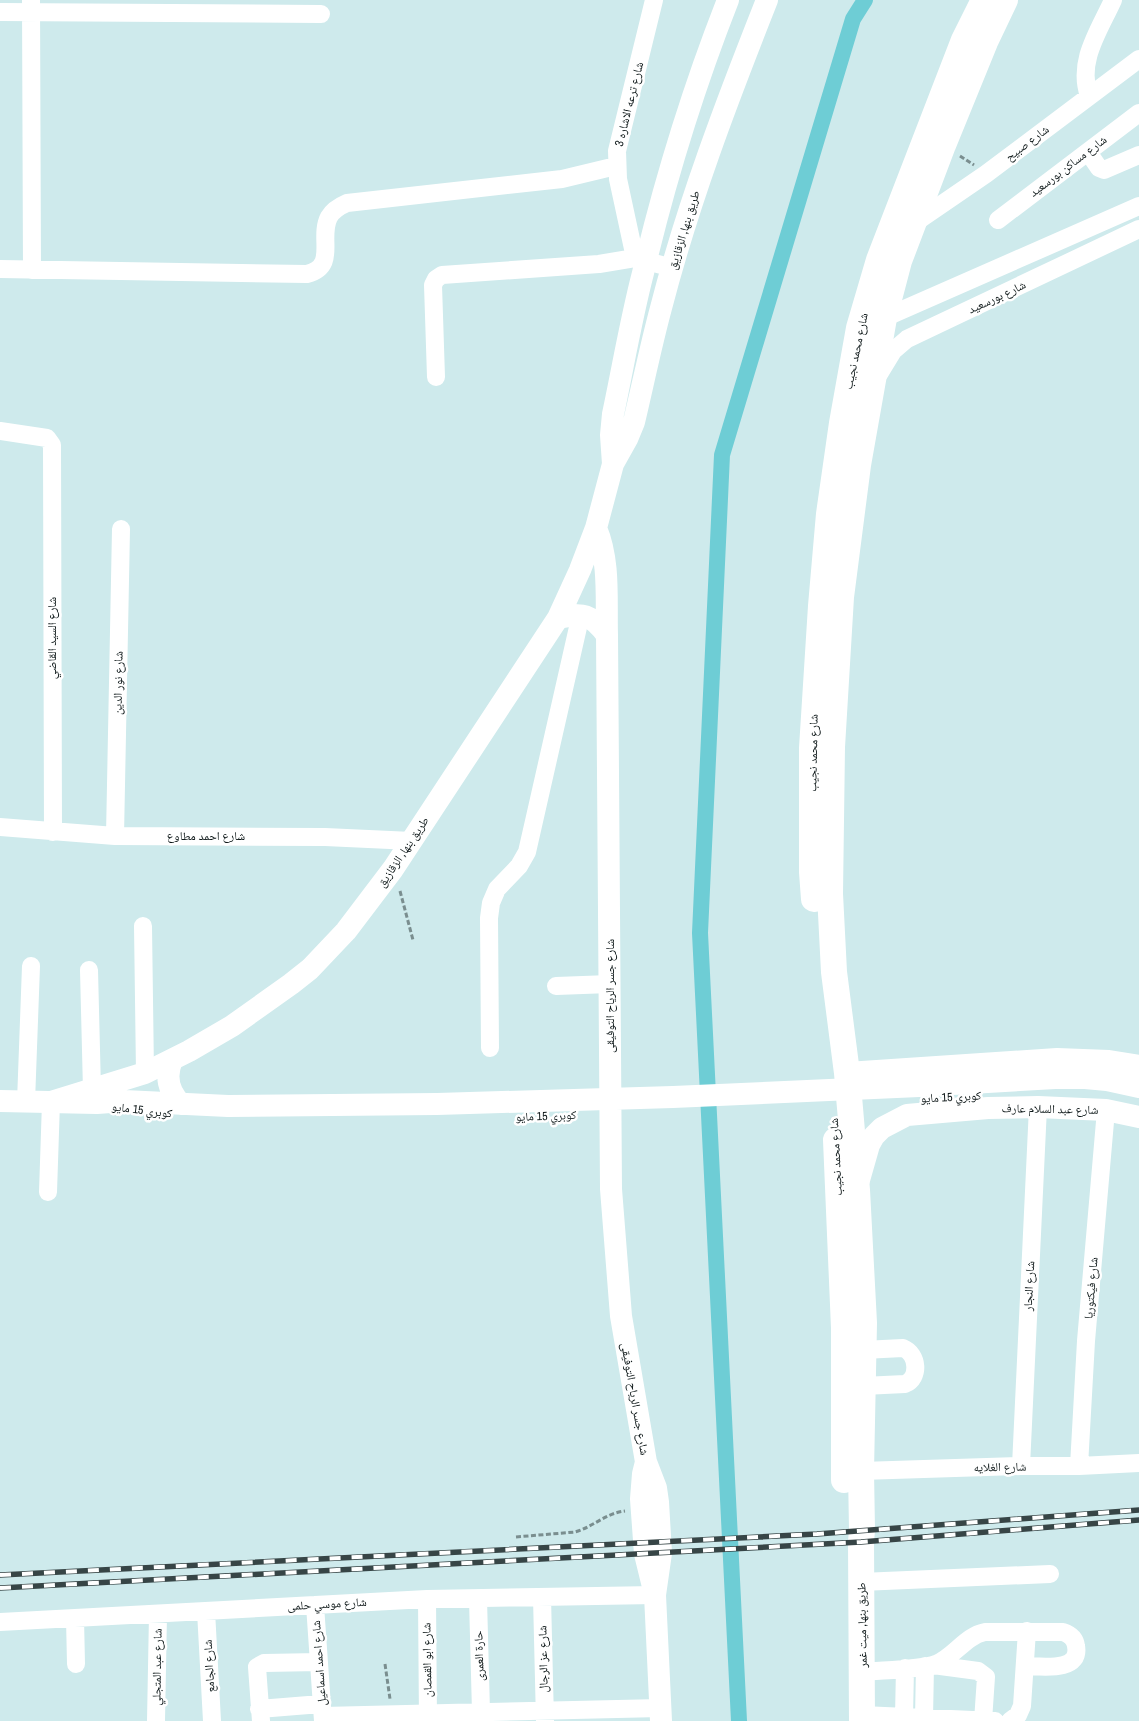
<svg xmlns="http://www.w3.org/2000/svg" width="1139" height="1721" font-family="'Archivo Narrow','Noto Naskh Arabic',sans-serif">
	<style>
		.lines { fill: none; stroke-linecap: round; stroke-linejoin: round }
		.canal { stroke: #6ecdd5; stroke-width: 16 }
		.path { stroke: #7a8e8f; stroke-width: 3; stroke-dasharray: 5 2.5; stroke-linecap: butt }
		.minor { stroke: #fff; stroke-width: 18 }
		.major { stroke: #fff; stroke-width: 22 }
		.highway { stroke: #fff; stroke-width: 26 }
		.rail-casing { stroke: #374546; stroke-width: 5.5 }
		.rail { stroke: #fff; stroke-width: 4; stroke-dasharray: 11; stroke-linecap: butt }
		.labels { text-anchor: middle; stroke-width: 5; stroke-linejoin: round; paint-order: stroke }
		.street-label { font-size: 12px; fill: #0c1617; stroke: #fff }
	</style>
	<rect width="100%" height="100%" fill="#ceeaec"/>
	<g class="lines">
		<path class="canal" d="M 739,1721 L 700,933 L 722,455 L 853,19 L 865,0"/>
		<path class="path" d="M 960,156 L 974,165
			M 400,891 L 413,940
			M 516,1537 L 575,1532 C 593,1527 606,1513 625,1511
			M 385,1664 L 390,1699"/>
		<path class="minor" d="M 31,0 L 32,270
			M 654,0 L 617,151 L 618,179 L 635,258 L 673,268
			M 0,12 L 321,14
			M 1089,96 C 1077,61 1099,31 1113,0
			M 1088,152 L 1099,168 L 1104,170 L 1139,155
			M 998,220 L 1139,113
			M 913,224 L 986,174 L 1139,59
			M 0,269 L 307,274 C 338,266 318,238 329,217 C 333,210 340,206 347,203 L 562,179 L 616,166
			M 884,318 L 1139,206
			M 879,374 L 893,351 L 907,339 L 1139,229
			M 436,377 L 433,285 L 436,279 L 442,275 L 599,264 L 635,258
			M 0,431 L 47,438 L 52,445 L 53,832
			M 0,827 L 115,836 L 325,837 L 412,841
			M 115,836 L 121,529
			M 143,926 L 145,1073
			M 89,970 L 92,1090
			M 556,986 L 610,984
			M 490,1048 L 489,918 L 491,903 L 497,889 L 519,866 L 527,852 L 581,614
			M 26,1102 L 31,966
			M 48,1192 L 51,1102
			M 863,1386 L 905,1384 C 920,1378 918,1354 903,1348 L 863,1350
			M 1021,1466 L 1038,1107
			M 1079,1466 L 1086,1341 L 1106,1110
			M 861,1471 L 1021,1466 L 1079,1466 L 1139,1463
			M 861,1582 L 1050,1574
			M 542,1597 L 545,1721
			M 427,1599 L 428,1721
			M 478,1599 L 481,1712
			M 315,1605 L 323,1721
			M 206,1611 L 212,1721
			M 75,1618 L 76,1664
			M 0,1622 L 427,1599 L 655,1595
			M 933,1665 L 978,1671 L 986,1677 L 983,1721
			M 862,1672 C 881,1670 920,1670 936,1664 C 955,1656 965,1636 985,1632 L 1063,1632 C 1069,1634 1075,1638 1076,1646 C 1081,1673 1040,1666 1025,1666
			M 259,1709 L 321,1704
			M 862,1715 L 995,1721
			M 323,1716 L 661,1708
			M 904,1717 L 905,1668
			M 924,1718 L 925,1666
			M 156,1721 L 158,1614
			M 261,1721 L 257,1667 L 264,1663 L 319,1662
			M 1010,1721 L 1018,1715 L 1022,1706 L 1027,1631"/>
		<path class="major" d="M 613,464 L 611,435 L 613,414 C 623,367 631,319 643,273 C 665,180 693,89 728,0
			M 596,528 C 610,561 606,600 607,635 L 611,1189 L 621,1316 L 646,1462 L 656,1488 L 658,1502 L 661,1553 L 655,1595
			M 558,618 C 583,612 591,614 607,635
			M 172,1060 C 165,1076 168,1091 181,1104
			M 847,1073 L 1057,1059 L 1109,1061 L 1139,1066
			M 0,1101 L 97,1103 L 124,1101 L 228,1106 L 437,1104 L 673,1097 L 919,1086 L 1055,1078 L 1085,1078 L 1107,1080 L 1139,1087
			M 51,1102 L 145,1073 L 189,1051 L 232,1026 L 291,984 L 310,969 L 346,931 L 393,869 L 558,618 L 580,570 L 596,528 L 613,464 L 627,439 L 634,422 C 643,384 651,345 661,308 C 688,203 727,101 767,0
			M 859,1180 L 869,1145 L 874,1136 L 882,1128 L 907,1115 L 988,1108 L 1038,1107 L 1106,1110 L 1139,1117
			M 646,1462 L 643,1474 L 641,1499 L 645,1554 L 655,1595 L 661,1721"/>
		<path class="highway" d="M 814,899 L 812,872 L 812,748 L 821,606 L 829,514 L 842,423 L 859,328 L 879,260 L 964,40 L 984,0
			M 836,1140 L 844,1328 L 844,1480
			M 862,1721 L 861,1542 L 862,1530 L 861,1471 L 864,1323 L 857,1190 L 847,1073 L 834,972 L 830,894 L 832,747 L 841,597 L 858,465 L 884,318 L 899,261 L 943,145 L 985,42 L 1005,0"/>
		<g class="rail-casing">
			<path id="rail" d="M 0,1575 L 817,1534 L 1139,1510
				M 0,1588 L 861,1542 L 1139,1520"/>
		</g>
		<use href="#rail" class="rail"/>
	</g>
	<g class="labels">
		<g class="street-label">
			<text transform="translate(629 104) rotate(-76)" y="4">شارع ترعه الاشاره 3</text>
			<text transform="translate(1027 143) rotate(-37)" y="4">شارع صبيح</text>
			<text transform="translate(1068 166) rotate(-37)" y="4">شارع مساكن بورسعيد</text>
			<text transform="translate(684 230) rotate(-73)" y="4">طريق بنها, الزقازيق</text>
			<text transform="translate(997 297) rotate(-25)" y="4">شارع بورسعيد</text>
			<text transform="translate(856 351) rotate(-78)" y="4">شارع محمد نجيب</text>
			<text transform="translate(52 638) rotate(-90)" y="4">شارع السيد القاضي</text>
			<text transform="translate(118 683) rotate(-89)" y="4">شارع نور الدين</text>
			<text transform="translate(813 753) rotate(-89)" y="4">شارع محمد نجيب</text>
			<text x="206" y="840">شارع احمد مطاوع</text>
			<text transform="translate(403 852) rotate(-56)" y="4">طريق بنها, الزقازيق</text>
			<text transform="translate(610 996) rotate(-90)" y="4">شارع جسر الرياح التوفيقى</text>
			<text transform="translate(951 1097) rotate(-3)" y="4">كوبري 15 مايو</text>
			<text transform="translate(1050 1109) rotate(1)" y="4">شارع عبد السلام عارف</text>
			<text transform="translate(142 1110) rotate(7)" y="4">كوبري 15 مايو</text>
			<text transform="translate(546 1116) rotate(-2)" y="4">كوبري 15 مايو</text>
			<text transform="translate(836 1157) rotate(-93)" y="4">شارع محمد نجيب</text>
			<text transform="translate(1029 1286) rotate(-87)" y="4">شارع النجار</text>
			<text transform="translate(1091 1288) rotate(-85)" y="4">شارع فيكتوريا</text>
			<text transform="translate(635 1399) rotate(80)" y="4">شارع جسر الرياح التوفيقى</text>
			<text transform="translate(1000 1467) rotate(-1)" y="4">شارع الغلايه</text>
			<text transform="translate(327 1604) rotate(-3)" y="4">شارع موسي حلمى</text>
			<text transform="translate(862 1625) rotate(-91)" y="4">طريق بنها, ميت غمر</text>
			<text transform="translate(479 1656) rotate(-92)" y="4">حارة العمرى</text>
			<text transform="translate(543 1659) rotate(-91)" y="4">شارع عز الرجال</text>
			<text transform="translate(427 1660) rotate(-91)" y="4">شارع ابو القمصان</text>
			<text transform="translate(319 1663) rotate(-94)" y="4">شارع احمد اسماعيل</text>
			<text transform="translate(209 1666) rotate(-93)" y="4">شارع الجامع</text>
			<text transform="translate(157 1667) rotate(-89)" y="4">شارع عبد المتجلي</text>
		</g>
	</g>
</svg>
